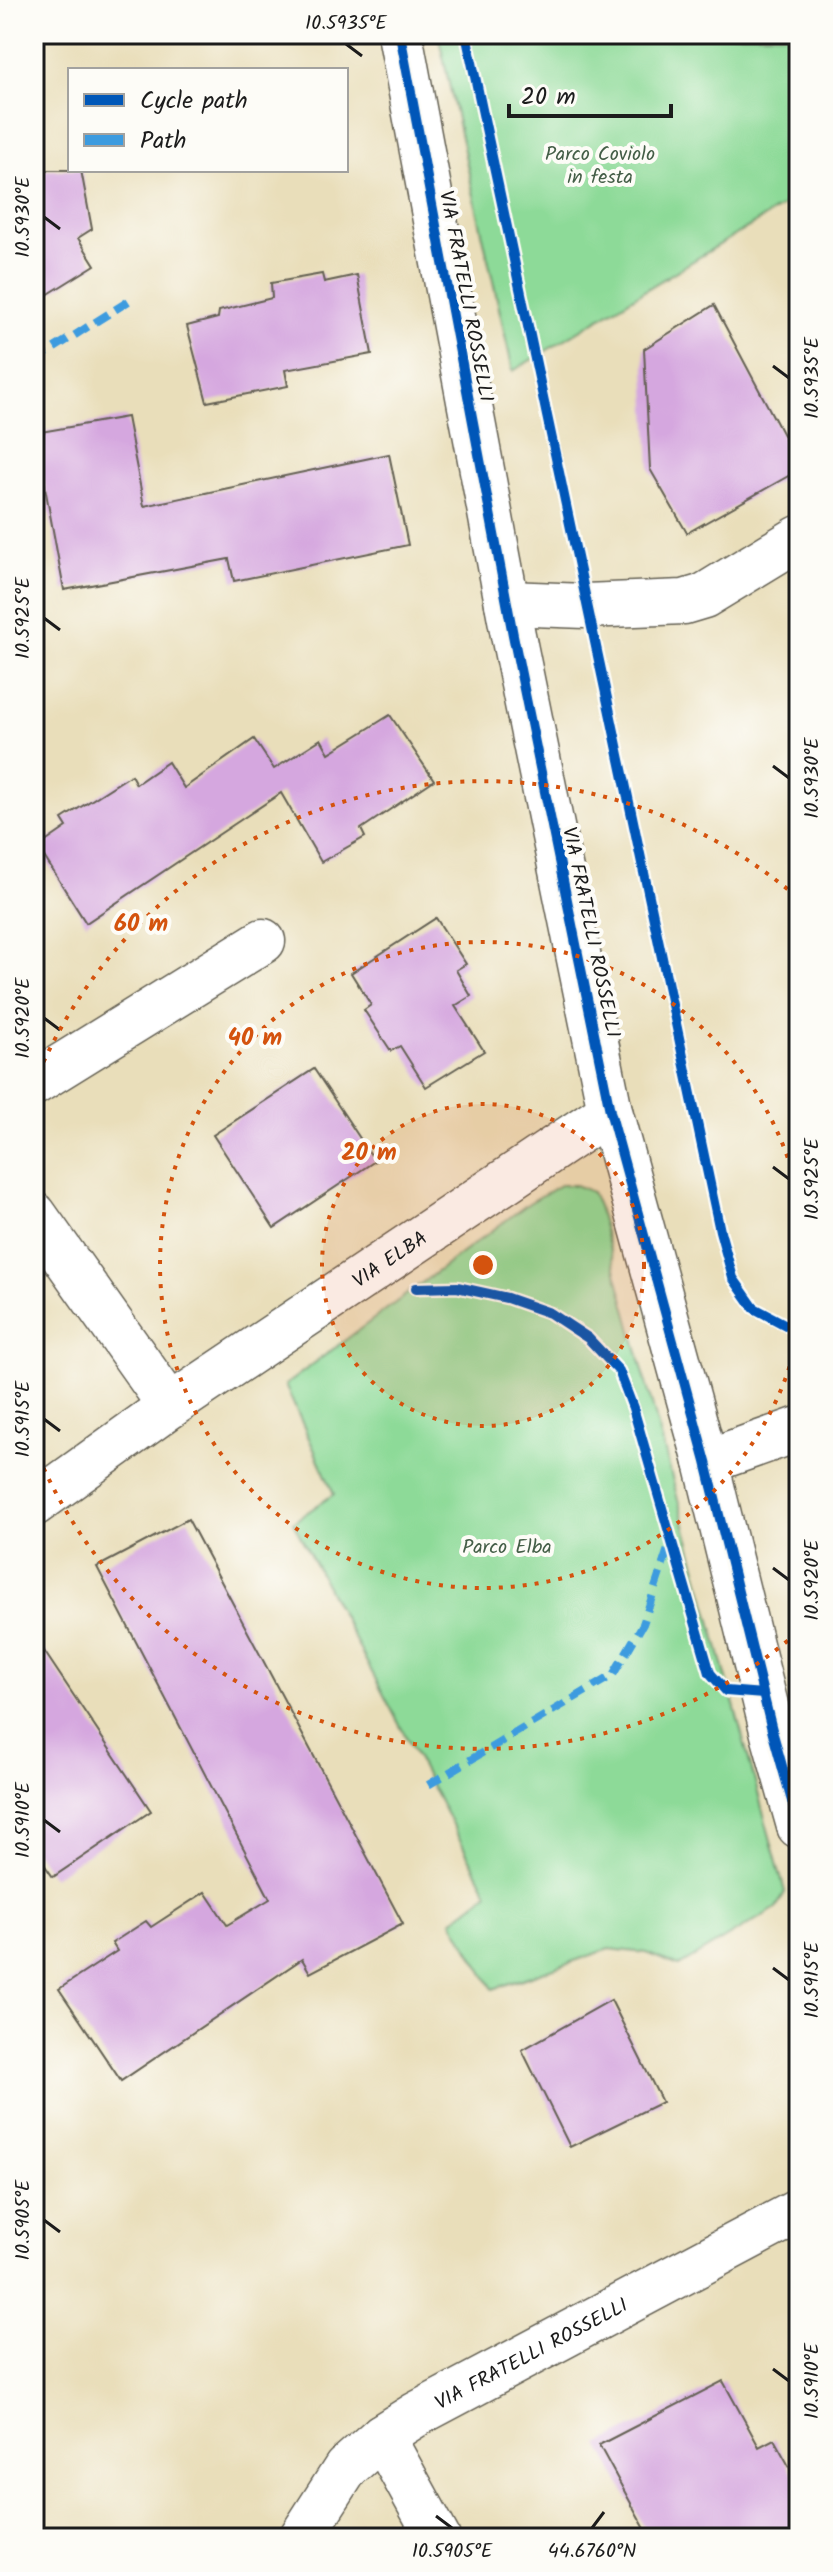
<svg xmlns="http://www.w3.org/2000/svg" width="833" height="2572" font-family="Kalam,sans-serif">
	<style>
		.green { fill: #8dda98; stroke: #547b5a; stroke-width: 2 }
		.building { fill: #d5a7df }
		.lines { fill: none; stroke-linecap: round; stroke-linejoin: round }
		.minor-casing { stroke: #646053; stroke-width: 47 }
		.minor { stroke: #fff; stroke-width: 44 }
		.quiet { stroke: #3c9bdf; stroke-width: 8; stroke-dasharray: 16 8; stroke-linecap: butt }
		.cycleway-casing { stroke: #fdfcf7; stroke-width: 15 }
		.cycleway { stroke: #0057b8; stroke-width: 10 }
		.ticks { fill: none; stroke: #1c1c1c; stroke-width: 3 }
		.ring { fill: none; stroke: #d4530e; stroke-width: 4; stroke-dasharray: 4 8 }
		.labels { text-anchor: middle; stroke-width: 8; stroke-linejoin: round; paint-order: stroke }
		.park-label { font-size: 20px; fill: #445e47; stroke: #fdfcf7 }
		.street-label { font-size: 20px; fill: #1c1c1c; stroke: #fdfcf7 }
		.centre { fill: #d4530e; stroke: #fdfcf7; stroke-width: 4 }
		.ring-label { font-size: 24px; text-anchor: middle; font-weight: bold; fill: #d4530e; stroke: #fdfcf7; stroke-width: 8; stroke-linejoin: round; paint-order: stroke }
		.neatline { fill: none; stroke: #1c1c1c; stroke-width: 3 }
		.ticks-label { font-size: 20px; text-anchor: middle; fill: #1c1c1c }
	</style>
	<rect width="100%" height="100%" fill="#fdfcf7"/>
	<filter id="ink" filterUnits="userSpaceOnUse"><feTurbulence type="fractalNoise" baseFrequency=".0125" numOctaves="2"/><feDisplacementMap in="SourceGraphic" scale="16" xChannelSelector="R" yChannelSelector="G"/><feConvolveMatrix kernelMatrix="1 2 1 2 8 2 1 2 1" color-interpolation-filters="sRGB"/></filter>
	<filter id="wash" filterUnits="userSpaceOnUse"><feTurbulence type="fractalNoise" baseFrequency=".006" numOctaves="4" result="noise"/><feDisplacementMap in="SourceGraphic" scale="32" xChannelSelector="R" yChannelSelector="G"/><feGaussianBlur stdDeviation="1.8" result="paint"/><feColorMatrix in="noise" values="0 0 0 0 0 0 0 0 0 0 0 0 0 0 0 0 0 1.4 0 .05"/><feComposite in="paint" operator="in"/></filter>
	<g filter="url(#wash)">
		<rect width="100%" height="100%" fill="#e9deba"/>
		<path class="green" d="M 438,34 L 799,34 L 799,196 L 513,371 Z
			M 560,1185 L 575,1185 L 592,1192 L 598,1206 L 785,1892 L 776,1908 L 679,1966 L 646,1953 L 609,1949 L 493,1989 L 452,1921 L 488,1893 L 293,1522 L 334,1494 L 285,1385 L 529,1203 Z"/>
		<g id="blocks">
			<path class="building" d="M 34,165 L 37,170 L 81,170 L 92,229 L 78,238 L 95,265 L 34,303 Z
				M 322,274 L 324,282 L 357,275 L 372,354 L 285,370 L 288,386 L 207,402 L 187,326 L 218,318 L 219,311 L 272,298 L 271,283 Z
				M 714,305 L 799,465 L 799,470 L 687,533 L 650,469 L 644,349 Z
				M 127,417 L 144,506 L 389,454 L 408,545 L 234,581 L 229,559 L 64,590 L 35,433 Z
				M 390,715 L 434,780 L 361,829 L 365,837 L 321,862 L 281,793 L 86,923 L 38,847 L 67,827 L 62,819 L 131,775 L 136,784 L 168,762 L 184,788 L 254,739 L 274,769 L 321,739 L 329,753 Z
				M 436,918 L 466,964 L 456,970 L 471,996 L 455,1006 L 484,1051 L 426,1087 L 400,1046 L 391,1051 L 364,1010 L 371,1005 L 351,973 Z
				M 314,1069 L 375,1161 L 274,1228 L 213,1135 Z
				M 188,1519 L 403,1924 L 310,1973 L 302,1959 L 121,2081 L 59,1989 L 117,1951 L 112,1943 L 146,1921 L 151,1927 L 205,1892 L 227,1925 L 270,1899 L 97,1567 Z
				M 34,1636 L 151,1811 L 53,1877 L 34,1850 Z
				M 611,2000 L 662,2102 L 570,2147 L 522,2050 Z
				M 723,2381 L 759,2447 L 774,2439 L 799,2484 L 799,2538 L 650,2538 L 599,2445 Z"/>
		</g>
	</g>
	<g filter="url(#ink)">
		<use href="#blocks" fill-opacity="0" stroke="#646053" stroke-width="2"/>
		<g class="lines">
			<g class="minor-casing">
				<g id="minor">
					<path d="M 400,34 L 513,635 L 610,1111 L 706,1462 L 773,1734 L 799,1826"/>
					<path d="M 507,603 L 585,606 L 684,602 L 704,596 L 799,538"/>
					<path d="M 34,1083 L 263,941"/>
					<path d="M 34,1214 L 170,1406"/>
					<path d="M 706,1462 L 799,1429"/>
					<path id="s1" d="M 34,1504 L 170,1406 L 610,1111"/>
					<path d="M 382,2436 L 438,2538"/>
					<path id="s2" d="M 301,2538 L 346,2468 L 382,2436 L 417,2414 L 799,2211"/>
				</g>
			</g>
			<use href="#minor" class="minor"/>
			<path class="quiet" d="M 34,361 L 135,297
				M 428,1785 L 613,1675 L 643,1624 L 670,1543"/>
			<g class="cycleway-casing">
				<path id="cycleway" d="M 400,34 L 513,635 L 610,1111 L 706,1462 L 773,1734 L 799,1826
					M 466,34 L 720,1231 L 733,1278 L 754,1308 L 799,1332
					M 416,1288 L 457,1287 L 507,1298 L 550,1313 L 588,1338 L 619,1371 L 633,1408 L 710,1673 L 726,1691 L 763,1694"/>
			</g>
			<use href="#cycleway" class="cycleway"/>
		</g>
	</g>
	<path class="ticks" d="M 346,44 L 362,56M 44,217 L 60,229M 773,366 L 789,378M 44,618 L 60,630M 773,766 L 789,778M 44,1018 L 60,1030M 773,1167 L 789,1179M 44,1419 L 60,1431M 773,1568 L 789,1580M 44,1820 L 60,1832M 773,1968 L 789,1980M 44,2220 L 60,2232M 773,2369 L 789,2381M 436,2516 L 452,2528M 592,2528 L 604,2512"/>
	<circle cx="483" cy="1265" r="161" fill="#d4530e" fill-opacity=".12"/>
	<g class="ring">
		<circle cx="483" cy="1265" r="161"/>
		<path d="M799 1332A323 323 0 1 1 799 1198"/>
		<path d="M797 1633A484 484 0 0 1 34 1446M34 1084A484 484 0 0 1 797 897"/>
	</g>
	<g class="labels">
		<g class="park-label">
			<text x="600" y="160">Parco Coviolo<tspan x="600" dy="23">in festa</tspan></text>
			<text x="507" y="1553">Parco Elba</text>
		</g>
		<g class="street-label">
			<text transform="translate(467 296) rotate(79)" y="7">VIA FRATELLI ROSSELLI</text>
			<text transform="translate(592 932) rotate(78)" y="7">VIA FRATELLI ROSSELLI</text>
			<text dy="7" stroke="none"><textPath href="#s1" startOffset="432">VIA ELBA</textPath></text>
			<text dy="7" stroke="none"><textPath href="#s2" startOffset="302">VIA FRATELLI ROSSELLI</textPath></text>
		</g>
	</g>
	<circle cx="483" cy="1265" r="12" class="centre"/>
	<g class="ring-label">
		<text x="141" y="931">60 m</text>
		<text x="255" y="1045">40 m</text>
		<text x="369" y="1160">20 m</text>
	</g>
	<rect width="833" height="2572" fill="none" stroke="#fdfcf7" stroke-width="88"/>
	<rect x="68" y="68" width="280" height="104" fill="#fdfcf7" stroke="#a3a29f" stroke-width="2"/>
	<rect x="84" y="94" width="40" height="12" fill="#0057b8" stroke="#a3a29f" stroke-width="2"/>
	<text x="140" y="108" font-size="24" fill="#1c1c1c">Cycle path</text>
	<rect x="84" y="134" width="40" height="12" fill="#3c9bdf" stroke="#a3a29f" stroke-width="2"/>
	<text x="140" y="148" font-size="24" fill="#1c1c1c">Path</text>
	<path d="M509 104v12h162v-12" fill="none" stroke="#1c1c1c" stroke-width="4"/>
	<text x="521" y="104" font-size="24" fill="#1c1c1c" stroke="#fdfcf7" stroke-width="6" paint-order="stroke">20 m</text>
	<rect x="44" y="44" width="745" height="2484" class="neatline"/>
	<g class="ticks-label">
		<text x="346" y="29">10.5935°E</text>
		<text transform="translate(22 217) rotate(-90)" y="7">10.5930°E</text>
		<text transform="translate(811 378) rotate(-90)" y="7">10.5935°E</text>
		<text transform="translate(22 618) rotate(-90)" y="7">10.5925°E</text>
		<text transform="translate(811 778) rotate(-90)" y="7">10.5930°E</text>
		<text transform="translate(22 1018) rotate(-90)" y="7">10.5920°E</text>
		<text transform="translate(811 1179) rotate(-90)" y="7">10.5925°E</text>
		<text transform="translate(22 1419) rotate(-90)" y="7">10.5915°E</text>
		<text transform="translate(811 1580) rotate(-90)" y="7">10.5920°E</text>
		<text transform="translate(22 1820) rotate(-90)" y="7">10.5910°E</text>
		<text transform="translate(811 1980) rotate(-90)" y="7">10.5915°E</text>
		<text transform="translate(22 2220) rotate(-90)" y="7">10.5905°E</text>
		<text transform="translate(811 2381) rotate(-90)" y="7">10.5910°E</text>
		<text x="452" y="2557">10.5905°E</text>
		<text x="592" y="2557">44.6760°N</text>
	</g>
</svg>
